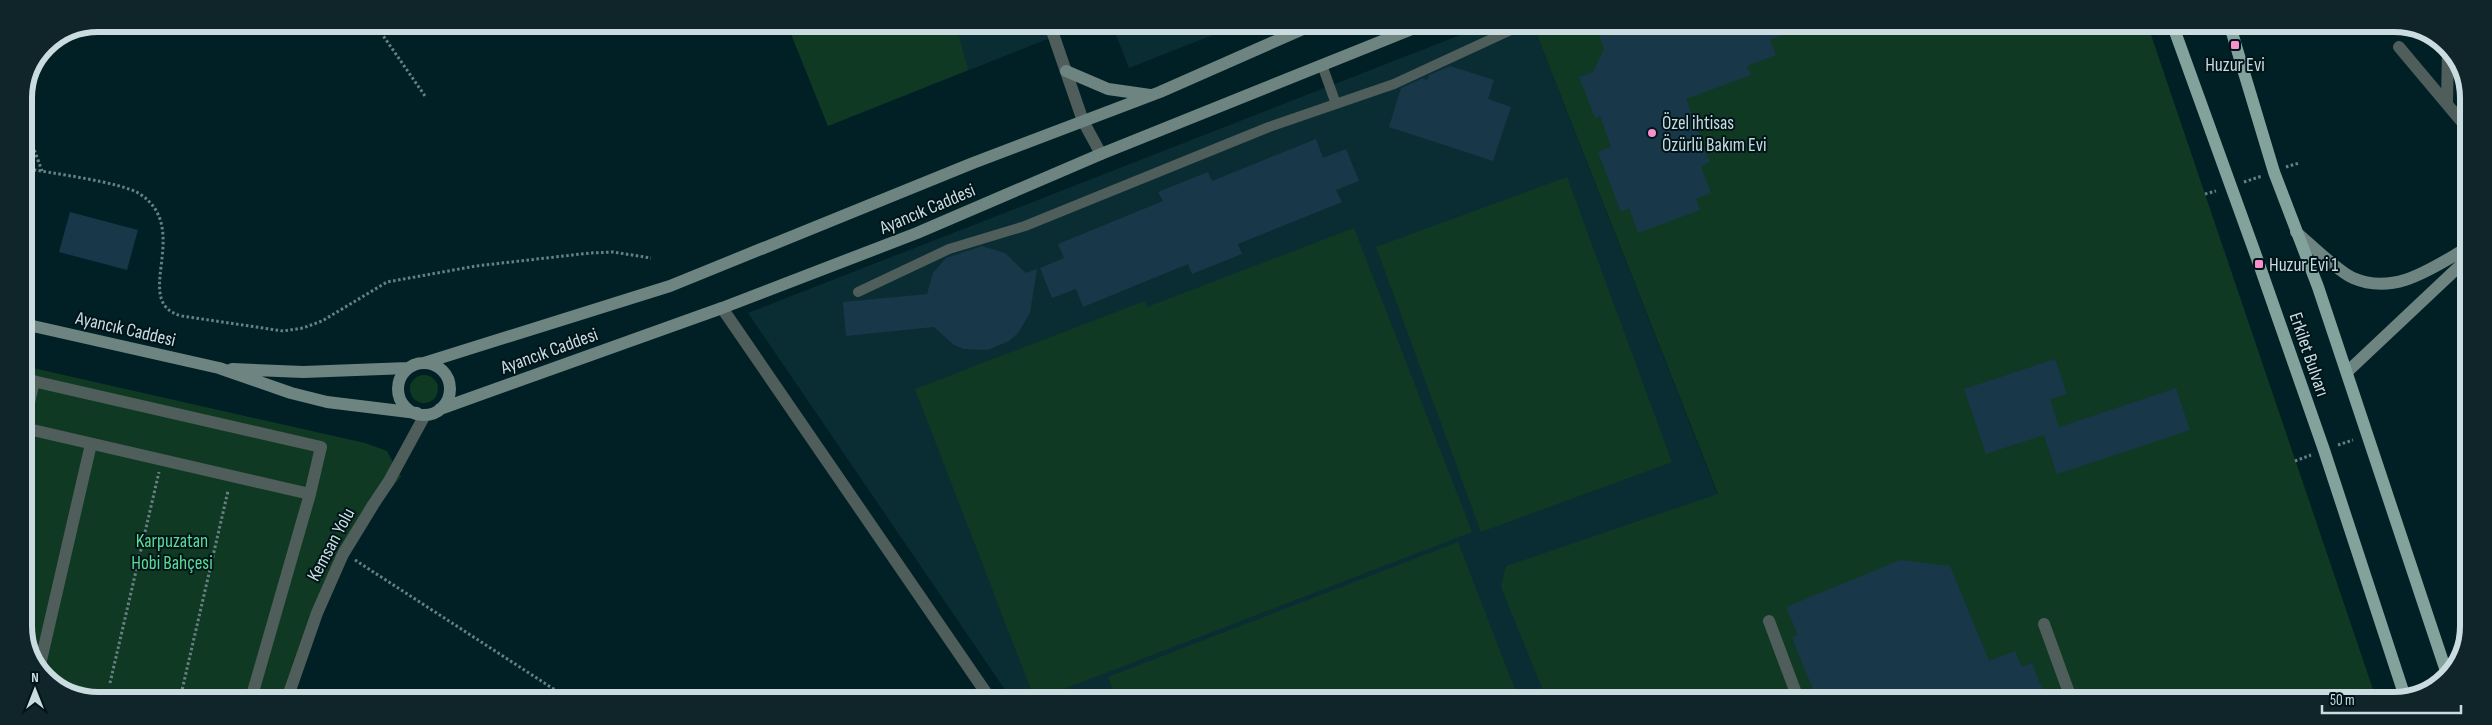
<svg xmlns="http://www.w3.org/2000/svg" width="2492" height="725" font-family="'Sofia Sans Condensed',sans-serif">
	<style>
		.built { fill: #0a2d33 }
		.green { fill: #103923 }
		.building { fill: #183749 }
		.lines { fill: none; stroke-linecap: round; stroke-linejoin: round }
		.path { stroke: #688085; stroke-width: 3; stroke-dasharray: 2.5 2.5; stroke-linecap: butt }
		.lane { stroke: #4f5e5b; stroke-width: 10 }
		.street { stroke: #4f5e5b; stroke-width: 12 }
		.secondary { stroke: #6d8480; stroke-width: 12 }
		.primary { stroke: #84a29c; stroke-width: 12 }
		.poi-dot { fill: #f890cc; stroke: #001519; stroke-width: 2 }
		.labels { text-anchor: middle; stroke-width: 4; stroke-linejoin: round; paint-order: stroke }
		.poi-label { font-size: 19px; fill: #cadce0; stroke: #001519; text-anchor: start }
		.street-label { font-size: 19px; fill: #cadce0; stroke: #001519 }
		.park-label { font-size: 19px; fill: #5ddc95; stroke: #001519 }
		.rim { fill: none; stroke: #cadce0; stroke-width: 6 }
	</style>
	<rect width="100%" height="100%" fill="#002025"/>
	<path class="built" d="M 787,24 L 1083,25 L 828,126 Z
		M 1112,25 L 1238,25 L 1129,68 Z
		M 1486,25 L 1533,25 L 1799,701 L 1012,700 L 748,313 Z"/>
	<path class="green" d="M 787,24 L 956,25 L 968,70 L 828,126 Z
		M 1533,25 L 2148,26 L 2377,701 L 1547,700 L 1501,587 L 1506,566 L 1718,494 Z
		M 1567,177 L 1672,462 L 1481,532 L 1376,247 Z
		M 1354,228 L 1472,532 L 1035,700 L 915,389 L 1145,301 L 1147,307 Z
		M 24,366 L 365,443 L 387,451 L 401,477 L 342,544 L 292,699 L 79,699 L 42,676 L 24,632 Z
		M410 389a14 14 0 1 1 28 0a14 14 0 1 1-28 0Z
		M 1458,542 L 1519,700 L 1117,700 L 1108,677 Z"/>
	<path class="building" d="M 1622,25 L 1803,26 L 1770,40 L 1776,55 L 1747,66 L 1751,75 L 1686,99 L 1710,162 L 1701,166 L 1711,193 L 1696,199 L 1700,210 L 1638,233 L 1629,208 L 1621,212 L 1598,152 L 1611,147 L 1600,116 L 1595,118 L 1579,77 L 1593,72 L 1604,49 L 1599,34 Z
		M 1450,66 L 1494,80 L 1488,99 L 1511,107 L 1493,161 L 1389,127 L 1401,88 L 1423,78 L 1427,80 L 1429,75 Z
		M 1316,139 L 1323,158 L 1346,149 L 1359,181 L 1336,190 L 1342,202 L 1238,244 L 1242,254 L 1192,274 L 1188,264 L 1083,307 L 1076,289 L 1052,298 L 1040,268 L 1064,258 L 1058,244 L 1163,201 L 1158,192 L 1208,172 L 1212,181 Z
		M 70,212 L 138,230 L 127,270 L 59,252 Z
		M 982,246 L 1005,253 L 1026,273 L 1037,269 L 1030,313 L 1018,333 L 1009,341 L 988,350 L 964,349 L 954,345 L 934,327 L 846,336 L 843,302 L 927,294 L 933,273 L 946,258 Z
		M 2055,359 L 2067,394 L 2050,399 L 2059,427 L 2176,388 L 2190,430 L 2057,474 L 2044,435 L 1986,454 L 1964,389 Z
		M 1900,560 L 1950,566 L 1989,661 L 2015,651 L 2022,667 L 2032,663 L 2047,701 L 1830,701 L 1826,692 L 1816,697 L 1792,638 L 1798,635 L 1786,607 Z"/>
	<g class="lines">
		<path class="path" d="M 375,24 L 425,96
			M 24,122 L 42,171
			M 2286,167 L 2299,163
			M 24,168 C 49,173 122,182 140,194 C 194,230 129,303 182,316 L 283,331 L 303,328 L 322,321 L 387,282 L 476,266 L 590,253 L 613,252 L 651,258
			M 2244,182 L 2262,176
			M 2205,194 L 2216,191
			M 2338,445 L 2353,440
			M 2295,461 L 2311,455
			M 355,560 L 569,699
			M 110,683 L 159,472
			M 180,699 L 228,491"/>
		<path class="lane" d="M 1322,65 L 1336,104
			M 858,292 L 949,249 L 1025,226 L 1269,127 L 1394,84 L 1513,29"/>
		<path class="street" d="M 1050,25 L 1083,121 L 1101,154
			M 2399,47 L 2462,122 L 2468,133
			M 2447,103 L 2448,48
			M 722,308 L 991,700
			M 24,379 L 321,447 L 310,494 L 251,699
			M 24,424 L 34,381
			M 24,428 L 310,494
			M 1769,621 L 1799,701
			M 2044,624 L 2072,701
			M 39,669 L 91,444
			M 62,688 L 110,699
			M 287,699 L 317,613 L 343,554 L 373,505 L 389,481 L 425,415"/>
		<path class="secondary" d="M 1066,71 L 1108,89 L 1150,95
			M 2296,232 C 2309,243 2340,273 2353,278 C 2395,296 2432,268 2467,248
			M 24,324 L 219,368 L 291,393 L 327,402 L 417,413
			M 424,363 L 670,286 L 973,163 L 1160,92 L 1312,25
			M398 389a26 26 0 1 1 52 0a26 26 0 1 1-52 0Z
			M 232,369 L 303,372 L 408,368
			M 2347,372 L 2467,259
			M 440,409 L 722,308 L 917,233 L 1101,154 L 1422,25"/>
		<path class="primary" d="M 2173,26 L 2259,264 L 2324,450 L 2405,697
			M 2230,26 L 2274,172 L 2318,287 L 2447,674"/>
	</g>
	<g class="poi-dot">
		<rect x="2230" y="40" width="10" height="10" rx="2.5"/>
		<circle cx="1652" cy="133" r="5"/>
		<rect x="2254" y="259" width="10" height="10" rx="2.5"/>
	</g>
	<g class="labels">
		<g class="poi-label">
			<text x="2235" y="71" text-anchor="middle">Huzur Evi</text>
			<text x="1662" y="129">Özel ihtisas<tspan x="1662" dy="22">Özürlü Bakım Evi</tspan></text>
			<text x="2269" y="271">Huzur Evi 1</text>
		</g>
		<g class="street-label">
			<text transform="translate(927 208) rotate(-23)" y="7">Ayancık Caddesi</text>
			<text transform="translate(126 328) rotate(13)" y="7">Ayancık Caddesi</text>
			<text transform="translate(549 350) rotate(-20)" y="7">Ayancık Caddesi</text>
			<text transform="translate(2310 354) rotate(71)" y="7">Erkilet Bulvarı</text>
			<text transform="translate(330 544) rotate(-62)" y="7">Kemsan Yolu</text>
		</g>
		<g class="park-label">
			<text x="172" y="547">Karpuzatan<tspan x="172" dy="22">Hobi Bahçesi</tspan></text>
		</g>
	</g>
	<path d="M0 0H2492V725H0ZM98 32H2394A66 66 0 0 1 2460 98V626A66 66 0 0 1 2394 692H98A66 66 0 0 1 32 626V98A66 66 0 0 1 98 32Z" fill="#102529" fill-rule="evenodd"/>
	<path class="rim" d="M98 32H2394A66 66 0 0 1 2460 98V626A66 66 0 0 1 2394 692H98A66 66 0 0 1 32 626V98A66 66 0 0 1 98 32Z"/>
	<g transform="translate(35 690)" stroke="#001519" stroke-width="4" paint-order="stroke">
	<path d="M0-4L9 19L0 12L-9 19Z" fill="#cadce0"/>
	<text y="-8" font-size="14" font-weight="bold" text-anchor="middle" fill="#cadce0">N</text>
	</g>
	<path d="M2322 705v8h139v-8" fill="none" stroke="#cadce0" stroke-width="2.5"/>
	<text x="2330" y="705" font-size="15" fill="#cadce0" stroke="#001519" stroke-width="4" paint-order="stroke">50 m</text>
</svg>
